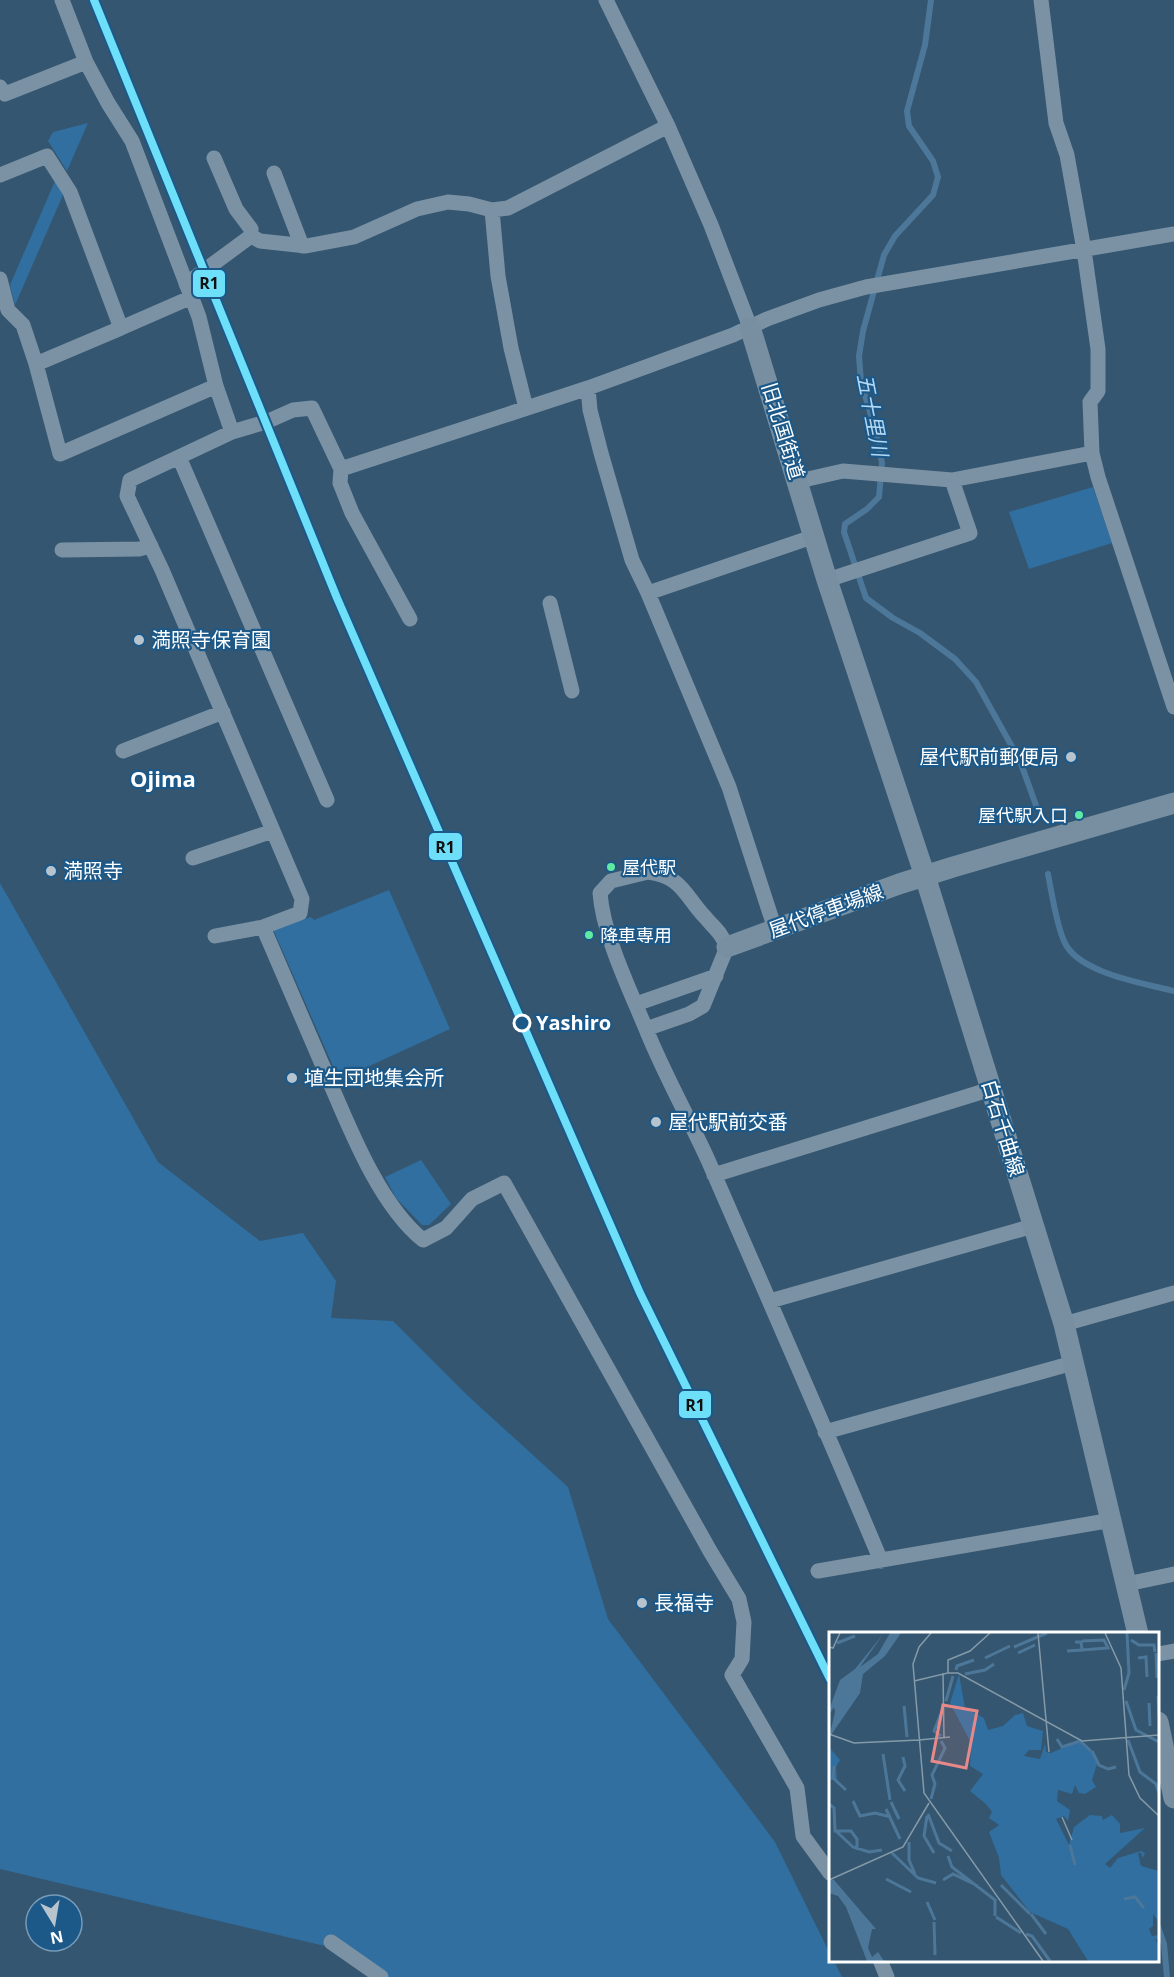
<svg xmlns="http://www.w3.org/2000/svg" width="1174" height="1977" font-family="'Open Sans','Noto Sans JP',sans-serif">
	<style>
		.green { fill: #306fa0 }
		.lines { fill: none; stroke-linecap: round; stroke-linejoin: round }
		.stream { stroke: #4d7799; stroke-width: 6 }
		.street { stroke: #7b92a5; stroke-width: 15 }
		.secondary { stroke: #778fa1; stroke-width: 21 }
		.rail-1-casing { stroke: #1c5989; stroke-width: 12 }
		.rail-1 { stroke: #6ddff8; stroke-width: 8 }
		.poi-dot { fill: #b8c4cd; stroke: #1c5989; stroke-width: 2 }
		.bus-dot { fill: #60e9a3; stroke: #1c5989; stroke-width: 2 }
		.stop-dot { fill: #1c5989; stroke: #fff; stroke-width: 3 }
		.labels { text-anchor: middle; stroke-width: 4.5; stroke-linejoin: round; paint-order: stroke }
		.bus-label { font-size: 18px; fill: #fff; stroke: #1c5989; text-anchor: start }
		.street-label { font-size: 20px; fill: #fff; stroke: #1c5989 }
		.poi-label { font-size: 20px; fill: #fff; stroke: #1c5989; text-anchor: start }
		.stop-label { font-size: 20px; font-weight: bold; fill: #fff; stroke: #1c5989; text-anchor: start }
		.water-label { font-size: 21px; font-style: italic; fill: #b2d8f3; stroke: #1c5989 }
		.quarter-label { font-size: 22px; font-weight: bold; fill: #fff; stroke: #1c5989 }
		.inset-river { fill: none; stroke: #4d7799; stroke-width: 3 }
		.inset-road { fill: none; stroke: #859aa9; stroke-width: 1.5 }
		.view { fill: #e88989; fill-opacity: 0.15; stroke: #e88989; stroke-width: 3 }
		.inset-edge { fill: none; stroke: #fff; stroke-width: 3 }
		.line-badge { stroke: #1c5989; stroke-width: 2 }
		.pale-badge-label { font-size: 16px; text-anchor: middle; font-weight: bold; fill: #111 }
	</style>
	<rect width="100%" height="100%" fill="#345670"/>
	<path class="green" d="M 88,123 L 67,171 L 48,141 L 53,132 Z
		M 55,181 L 63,195 L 15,305 L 10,285 Z
		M 1093,487 L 1112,543 L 1029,569 L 1009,512 Z
		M 0,883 L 158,1162 L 260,1241 L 303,1233 L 336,1281 L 331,1318 L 393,1321 L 467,1395 L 568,1487 L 608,1619 L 775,1842 L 830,1954 L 830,1960 L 834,1961 L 842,1977 L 369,1977 L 329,1947 L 0,1869 Z
		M 389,890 L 450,1029 L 339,1080 L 273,929 L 311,917 L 314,920 Z
		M 421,1160 L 451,1204 L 429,1225 L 422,1225 L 396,1198 L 385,1177 Z"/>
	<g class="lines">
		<path class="stream" d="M 931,0 L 925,45 L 907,111 L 909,126 L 933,161 L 938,177 L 933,195 L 895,236 L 884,255 L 863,331 L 859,356 L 861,382 L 876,432 L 882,463 L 879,497 L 867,509 L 845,524 L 844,532 L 866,598 L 893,618 L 920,633 L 955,659 L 976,682 L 1020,761 L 1037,808
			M 1048,874 C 1052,894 1056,923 1064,941 C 1077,973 1143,983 1174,991
			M 1158,1927 L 1164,1944 L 1167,1977"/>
		<path class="street" d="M 62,0 L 86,62 L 108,103 L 132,141 L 199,317 L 216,386 L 232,432
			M 606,0 L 668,126 L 711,225 L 750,327
			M 1041,0 L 1056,123 L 1067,155 L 1084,250 L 1098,349 L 1098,391 L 1090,402 L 1092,453 L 1098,477 L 1174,707
			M 0,87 L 5,94 L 86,62
			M 214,158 L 236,209 L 251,229 L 251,236
			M 274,173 L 302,246
			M 0,175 L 47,156 L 70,192 L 121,328 L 192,297
			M 492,210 L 498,276 L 511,348 L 526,408
			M 251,236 L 260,241 L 306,246 L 354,237 L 417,209 L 448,202 L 469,204 L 492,210 L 508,208 L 668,126
			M 0,279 L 8,310 L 23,325 L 36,364 L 60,454 L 216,386
			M 186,284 L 251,236
			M 36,364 L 121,328
			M 588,388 L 590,410 L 601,453 L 632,560 L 648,593 L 729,787 L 775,929
			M 179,457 L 327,800
			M 341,469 L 340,483 L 352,513 L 410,619
			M 799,481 L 843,471 L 952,480 L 1092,453
			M 62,550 L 139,549 L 151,546
			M 827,580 L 970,533 L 952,480
			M 648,593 L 815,536
			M 550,603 L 572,691
			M 123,751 L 223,712
			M 193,858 L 273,831
			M 648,872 C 682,876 685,896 705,917 C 715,929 721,932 727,947 L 703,1006 L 689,1014 L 646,1029 C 630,990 603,935 600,893 L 611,881 Z
			M 215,936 L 263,927
			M 636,1004 L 716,976
			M 646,1029 C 664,1074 688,1116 708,1160 C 766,1294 825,1427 881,1561
			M 714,1175 L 991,1089
			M 770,1301 L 1033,1226
			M 1064,1324 L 1174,1293
			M 825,1432 L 1073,1363
			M 818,1571 L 1112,1520
			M 1127,1584 L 1174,1574
			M 1158,1654 L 1174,1651
			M 830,1873 L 803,1836 L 797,1788 L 732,1675 L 742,1659 L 744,1622 L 739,1599 L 710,1551 L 504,1183 L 472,1199 L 446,1228 L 423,1240 C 378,1204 348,1124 325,1071 C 304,1023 284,975 263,927 L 300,913 L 302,899 L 162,570 L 127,496 L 130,480 L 232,432 L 266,422 L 293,410 L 312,408 L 341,469 L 588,388 L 733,335 L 767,319 L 819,300 L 866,287 L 1174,234
			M 331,1942 L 381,1977
			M 880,1960 L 887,1977"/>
		<path class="secondary" d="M 750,327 L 827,580 L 925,876 L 1064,1324 L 1138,1634
			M 727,947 L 899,884 L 953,867 L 1174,803
			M 1158,1722 L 1174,1798"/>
		<g class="rail-1-casing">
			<path id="rail-1" d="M 94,0 L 337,598 L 640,1293 L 830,1679"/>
		</g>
		<use href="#rail-1" class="rail-1"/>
	</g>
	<g class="poi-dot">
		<circle cx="139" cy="640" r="6"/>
		<circle cx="1071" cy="757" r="6"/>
		<circle cx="51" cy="871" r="6"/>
		<circle cx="292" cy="1078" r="6"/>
		<circle cx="656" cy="1122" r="6"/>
		<circle cx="642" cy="1603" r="6"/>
	</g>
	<g class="bus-dot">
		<circle cx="1079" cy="815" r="5"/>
		<circle cx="611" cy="867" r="5"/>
		<circle cx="589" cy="935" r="5"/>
	</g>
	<circle class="stop-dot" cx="522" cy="1023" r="8"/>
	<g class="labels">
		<g class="bus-label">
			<text x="1068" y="822" text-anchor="end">屋代駅入口</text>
			<text x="622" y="874">屋代駅</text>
			<text x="600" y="942">降車専用</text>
		</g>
		<g class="street-label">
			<text transform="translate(783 431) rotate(73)" y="7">旧北国街道</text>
			<text transform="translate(826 911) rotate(-20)" y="7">屋代停車場線</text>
			<text transform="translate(1003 1128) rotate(73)" y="7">白石千曲線</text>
		</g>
		<g class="poi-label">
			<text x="151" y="647">満照寺保育園</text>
			<text x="1059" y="764" text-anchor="end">屋代駅前郵便局</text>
			<text x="63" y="878">満照寺</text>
			<text x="304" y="1085">埴生団地集会所</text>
			<text x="668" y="1129">屋代駅前交番</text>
			<text x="654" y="1610">長福寺</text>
		</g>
		<g class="stop-label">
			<text x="536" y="1030">Yashiro</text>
		</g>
		<g class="water-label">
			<text transform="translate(872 415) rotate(79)" y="7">五十里川</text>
		</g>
		<g class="quarter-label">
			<text x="163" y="787">Ojima</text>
		</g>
	</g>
	<g transform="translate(829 1632)">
		<rect width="330" height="330" fill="#345670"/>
		<path d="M 130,42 L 136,76 L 155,86 L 159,98 L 174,94 L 186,83 L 194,81 L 198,94 L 214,99 L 212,118 L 200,118 L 195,124 L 211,127 L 216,112 L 217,120 L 222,121 L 249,109 L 265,120 L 268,132 L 263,148 L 267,155 L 256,162 L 250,161 L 246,153 L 243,162 L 229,158 L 228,169 L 241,178 L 239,189 L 235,184 L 227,187 L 240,213 L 245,195 L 261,183 L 273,184 L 274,188 L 283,183 L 291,192 L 291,201 L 316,196 L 276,232 L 281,236 L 289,226 L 312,219 L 316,221 L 314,226 L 312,221 L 309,221 L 312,234 L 330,239 L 330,290 L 324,282 L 324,294 L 320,297 L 323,304 L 330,303 L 330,308 L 326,307 L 330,314 L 330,329 L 259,329 L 239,297 L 201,280 L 172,243 L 170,226 L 160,200 L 170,193 L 160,186 L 163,180 L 157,172 L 141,159 L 154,142 L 141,134 L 142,111 L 121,71 ZM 0,115 L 11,128 L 7,135 L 8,148 L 0,148 Z" fill="#306fa0"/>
		<path d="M 55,1 L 31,35 L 49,22 L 61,1 L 72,1 L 56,24 L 34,42 L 31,61 L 0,106 L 6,80 L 5,75 L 0,83 L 0,78 L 11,48 L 26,37 ZM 0,247 L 5,248 L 47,297 L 43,297 L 39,316 L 43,325 L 49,320 L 55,329 L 38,329 L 17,275 L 9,264 L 0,261 Z" fill="#4d7799"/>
		<path class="inset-river" d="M 302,8 L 310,13 L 325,13 L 326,20M 253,9 L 275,8 L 279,16 L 253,18M 8,11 L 26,4M 185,15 L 218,1M 238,19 L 253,18 L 252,10 L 246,10M 189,21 L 206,13M 327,21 L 328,46M 156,26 L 181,14M 309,26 L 317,25 L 318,45M 127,38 L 128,34 L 145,28M 136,42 L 156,38 L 165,32M 295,58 L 300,41 L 298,1M 329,64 L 330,84M 117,69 L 124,44M 297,69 L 307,98 L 330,110M 320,71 L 321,94M 75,74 L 78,105M 112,104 L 105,99 L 113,79M 228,107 L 233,115 L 251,109 L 262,119M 299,108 L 311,140 L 327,152 L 330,161M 263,119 L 270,133 L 279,137 L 287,135M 54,122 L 61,168M 74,125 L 76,134 L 69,148 L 76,159M 5,134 L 4,146 L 17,158M 102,167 L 106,152 L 103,143 L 116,116 L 112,109M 24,169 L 31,184 L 46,181 L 62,185M 62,170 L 70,187M 0,172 L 5,176 L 6,199 L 22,199 L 28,207 L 28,218M 57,177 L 71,207M 99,182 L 110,211 L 123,219M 98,184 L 95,204 L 105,221M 8,200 L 24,215 L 40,220 L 53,218M 80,210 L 80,228 L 86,242M 241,213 L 246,233M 63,221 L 89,246 L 107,251M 119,224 L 123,235 L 166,268 L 166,284M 57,247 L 82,260M 114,248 L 124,242 L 149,254M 172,253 L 201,282M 295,267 L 306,265 L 315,276M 98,270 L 106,288M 202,282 L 217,302M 167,285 L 192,301M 105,290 L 106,323M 197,302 L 203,304 L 221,329"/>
		<path class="inset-road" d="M 102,1 L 90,15 L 84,32 L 95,161 L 214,329M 209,1 L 220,120M 276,1 L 292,36 L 300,143 L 311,166 L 330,184M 0,15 L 4,16 L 11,1M 114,41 L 115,106M 119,41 L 129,41 L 253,109 L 330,103M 85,49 L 119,41 L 119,28 L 141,19 L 161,1M 0,102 L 25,111 L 90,108M 90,108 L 121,105M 233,185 L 243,208M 0,248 L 74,215 L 100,171"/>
		<path class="view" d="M 114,73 L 148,79 L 137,136 L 103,129 Z"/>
		<rect width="330" height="330" class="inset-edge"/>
	</g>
	<g class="line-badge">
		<rect x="192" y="269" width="34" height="29" rx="6" fill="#6ddff8"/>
		<rect x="428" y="832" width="35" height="29" rx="6" fill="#6ddff8"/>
		<rect x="678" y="1390" width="34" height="29" rx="6" fill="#6ddff8"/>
	</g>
	<g class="pale-badge-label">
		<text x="209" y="289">R1</text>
		<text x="445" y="853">R1</text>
		<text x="695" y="1411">R1</text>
	</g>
	<g transform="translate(54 1923) rotate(169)"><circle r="28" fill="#1c5989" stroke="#779bb8" stroke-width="1.5"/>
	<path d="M0-4.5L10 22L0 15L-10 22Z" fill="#b8c4cd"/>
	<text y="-9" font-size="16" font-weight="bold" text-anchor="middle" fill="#ffffff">N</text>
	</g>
</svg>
